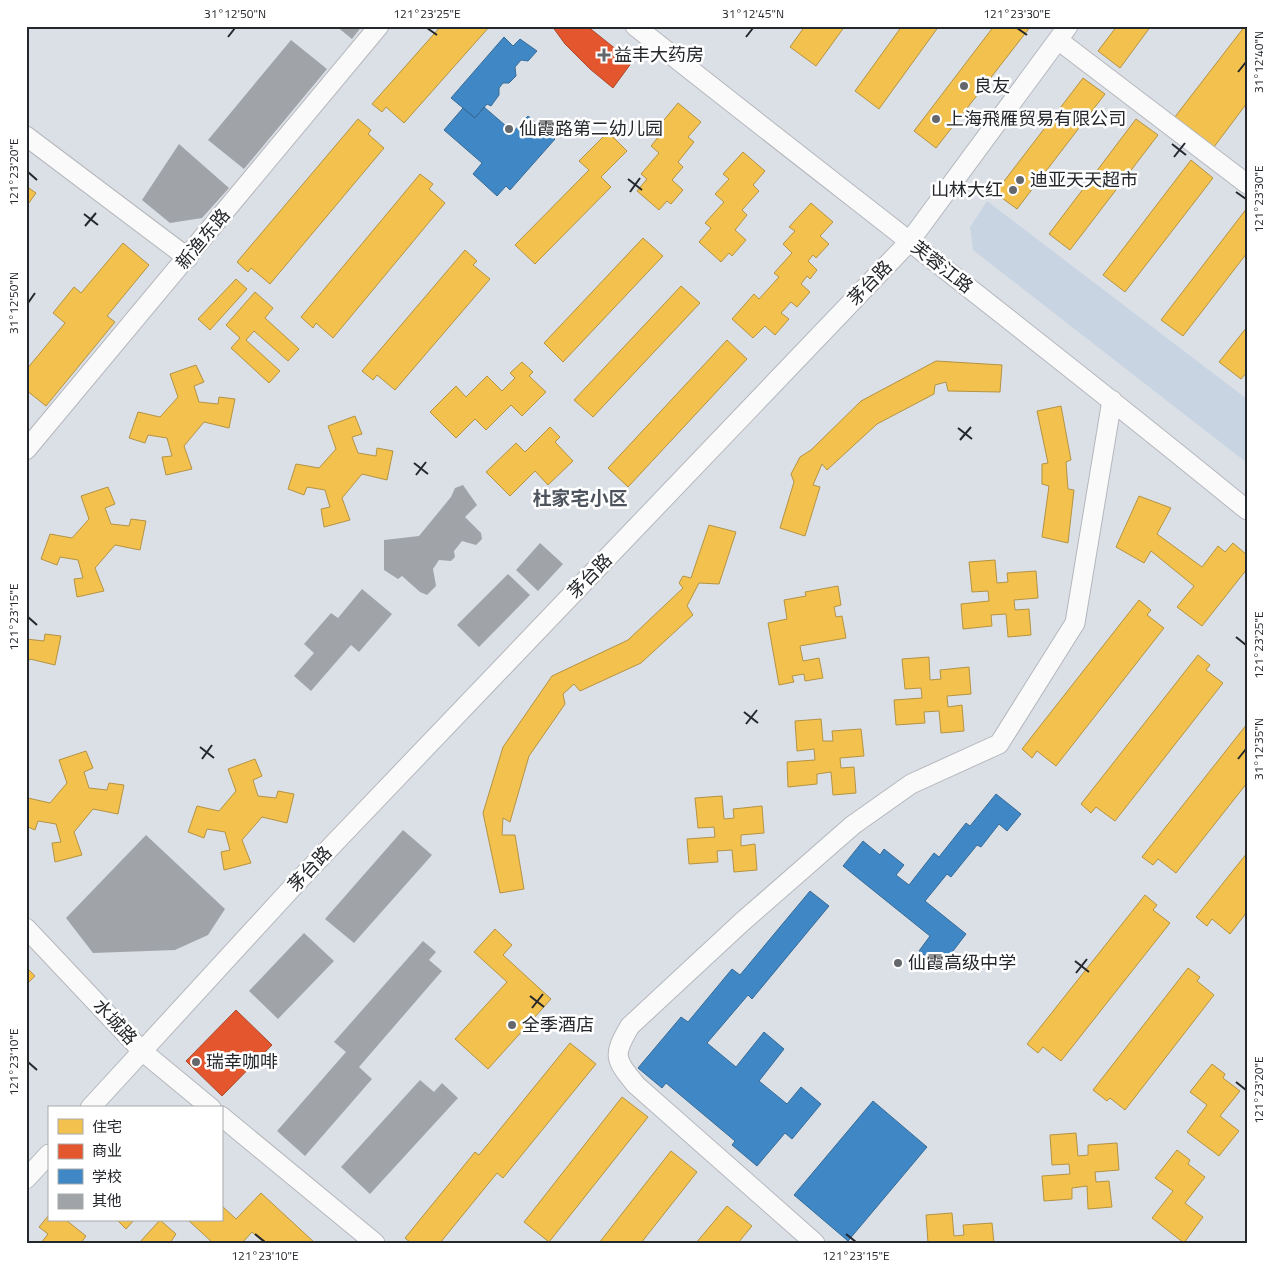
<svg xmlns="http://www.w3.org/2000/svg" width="1273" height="1269" font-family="'Titillium Web','Noto Sans SC',sans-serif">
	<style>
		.green { fill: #c9d4e3 }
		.homes { fill: #f2c14e; stroke: #b49344 }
		.shops { fill: #e4572e; stroke: #aa492d }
		.schools { fill: #3f88c5; stroke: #376b97 }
		.building { fill: #a0a4a8 }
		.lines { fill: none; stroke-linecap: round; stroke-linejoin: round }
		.minor-casing { stroke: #b4b7bc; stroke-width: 21 }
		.minor { stroke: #fafafb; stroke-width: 19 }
		.ticks { fill: none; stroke: #24272b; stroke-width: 2 }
		.poi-dot { fill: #64686c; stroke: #fff; stroke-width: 2 }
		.labels { text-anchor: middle; stroke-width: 5; stroke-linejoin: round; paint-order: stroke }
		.poi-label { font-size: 18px; fill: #24272b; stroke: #fff; text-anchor: start }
		.street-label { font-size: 18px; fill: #24272b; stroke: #fff }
		.neighbourhood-label { font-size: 19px; font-weight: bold; fill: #4d545d; stroke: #fff }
		.neatline { fill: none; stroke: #24272b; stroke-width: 2 }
		.ticks-label { font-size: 12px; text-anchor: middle; fill: #24272b }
	</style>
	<rect width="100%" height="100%" fill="#dbe0e6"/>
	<path class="green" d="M 987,201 L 1247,399 L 1247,463 L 973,250 L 970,227 Z"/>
	<path class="homes" d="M 441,26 L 490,26 L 404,123 L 386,107 L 382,112 L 372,104 Z
		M 805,26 L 845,26 L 816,66 L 790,47 Z
		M 902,26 L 939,26 L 879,109 L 855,91 Z
		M 994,26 L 1031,26 L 936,148 L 914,131 Z
		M 1117,26 L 1151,26 L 1120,68 L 1098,51 Z
		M 1245,26 L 1247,26 L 1247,103 L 1214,147 L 1174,118 Z
		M 1083,78 L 1105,94 L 1017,209 L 995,193 Z
		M 678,103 L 701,122 L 688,137 L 694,142 L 678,162 L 683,167 L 672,180 L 683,190 L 671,204 L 667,201 L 659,210 L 637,191 L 647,179 L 641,174 L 659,153 L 651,146 L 664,130 L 659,126 Z
		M 358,119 L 371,130 L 368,134 L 384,148 L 270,284 L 251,268 L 248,272 L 237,262 Z
		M 1136,119 L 1158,135 L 1070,250 L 1049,234 Z
		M 608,132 L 627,151 L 601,177 L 611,187 L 535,264 L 515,245 L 589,170 L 579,161 Z
		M 743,152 L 765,171 L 753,185 L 759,191 L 742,210 L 747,215 L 735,230 L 746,240 L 732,256 L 729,253 L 721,262 L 699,242 L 711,228 L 705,223 L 724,202 L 715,194 L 729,179 L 723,174 Z
		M 1191,160 L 1213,178 L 1125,292 L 1103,275 Z
		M 420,174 L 433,184 L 429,189 L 445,203 L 333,338 L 316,323 L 313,328 L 301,317 Z
		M 26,186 L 36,193 L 26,207 Z
		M 811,203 L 833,222 L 820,236 L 829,244 L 816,258 L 813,255 L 808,261 L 817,270 L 810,279 L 807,276 L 801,284 L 810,292 L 797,307 L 791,302 L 781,313 L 789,319 L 775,335 L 765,326 L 753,338 L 732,319 L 754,294 L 759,299 L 779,277 L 774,273 L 792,253 L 783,244 L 795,231 L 789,227 Z
		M 1247,208 L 1247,253 L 1183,336 L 1161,320 Z
		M 643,238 L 663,256 L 563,362 L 544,343 Z
		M 123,243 L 149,265 L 107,316 L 115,322 L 46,406 L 26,390 L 26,370 L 65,323 L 53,313 L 74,287 L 81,293 Z
		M 465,250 L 477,261 L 473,265 L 490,279 L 395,390 L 377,375 L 373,380 L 362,371 Z
		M 236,279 L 247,289 L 210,330 L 198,319 Z
		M 681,286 L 700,303 L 593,417 L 574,400 Z
		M 255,292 L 273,308 L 265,318 L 299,349 L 288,361 L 254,331 L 246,340 L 280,371 L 269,383 L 231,348 L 240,338 L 226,325 Z
		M 1247,327 L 1247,372 L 1241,379 L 1219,362 Z
		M 727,340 L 747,359 L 628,487 L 608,468 Z
		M 936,361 L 1002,365 L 1000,392 L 948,391 L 946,382 L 935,385 L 934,394 L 877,424 L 827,470 L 822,464 L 813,485 L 820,487 L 805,536 L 780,528 L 794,482 L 791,474 L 800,457 L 811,450 L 861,401 Z
		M 522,362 L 533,372 L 529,376 L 546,392 L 522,416 L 511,405 L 486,430 L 475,419 L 456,438 L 430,412 L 456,386 L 466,397 L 487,376 L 502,391 L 515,378 L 510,373 Z
		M 196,365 L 204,382 L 194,386 L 199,402 L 218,404 L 219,397 L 235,399 L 229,428 L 204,422 L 184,446 L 192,469 L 166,475 L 162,457 L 172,456 L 167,438 L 148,435 L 145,443 L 129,438 L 138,412 L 160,417 L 178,397 L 170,374 Z
		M 1061,406 L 1071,460 L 1066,462 L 1068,489 L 1074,490 L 1068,543 L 1042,537 L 1049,486 L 1042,484 L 1042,464 L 1048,463 L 1037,411 Z
		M 355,416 L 362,434 L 352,437 L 358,453 L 376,456 L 377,448 L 393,451 L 387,480 L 362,474 L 342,498 L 350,520 L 324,527 L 321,509 L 330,507 L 325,490 L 307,487 L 304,495 L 288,489 L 296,464 L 319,468 L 336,449 L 328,426 Z
		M 550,427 L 560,437 L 555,442 L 573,461 L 548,485 L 535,471 L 510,496 L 486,472 L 516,443 L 525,452 Z
		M 108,487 L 115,504 L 105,508 L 111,524 L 129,526 L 131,519 L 146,521 L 140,550 L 115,545 L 95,568 L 104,591 L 77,597 L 74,579 L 83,578 L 78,560 L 60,557 L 57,565 L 41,559 L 50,534 L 72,538 L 89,519 L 81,496 Z
		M 1139,496 L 1171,508 L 1157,534 L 1202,567 L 1218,546 L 1225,552 L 1233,543 L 1247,555 L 1247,569 L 1202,626 L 1177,607 L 1194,586 L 1151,551 L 1144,563 L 1116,547 Z
		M 709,525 L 736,532 L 719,584 L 699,583 L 687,606 L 693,615 L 641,663 L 580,691 L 574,684 L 563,694 L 565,704 L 529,756 L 510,822 L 503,818 L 502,835 L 515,835 L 524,889 L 500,893 L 483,813 L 503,747 L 552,676 L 628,640 L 683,588 L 679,583 L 683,576 L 691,578 Z
		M 995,560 L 997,583 L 1008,582 L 1007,573 L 1036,571 L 1038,598 L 1014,600 L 1015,610 L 1029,609 L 1031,635 L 1008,637 L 1006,614 L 991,615 L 992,626 L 963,629 L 961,604 L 989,601 L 988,591 L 972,592 L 969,562 Z
		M 838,586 L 841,605 L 834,607 L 836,617 L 842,616 L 846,638 L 800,646 L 803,661 L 819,658 L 823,678 L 805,681 L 804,674 L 792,676 L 794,682 L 779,685 L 768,623 L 787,619 L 784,600 L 806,596 L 805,592 Z
		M 1139,600 L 1151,610 L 1147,615 L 1164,628 L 1056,766 L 1037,751 L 1032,758 L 1022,749 Z
		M 45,634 L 61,636 L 55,665 L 30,659 L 26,664 L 26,639 L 44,641 Z
		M 1198,655 L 1210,665 L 1206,670 L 1223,683 L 1115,821 L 1096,807 L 1091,813 L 1081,804 Z
		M 929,657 L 930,680 L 941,679 L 940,670 L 969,667 L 971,694 L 947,696 L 948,707 L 962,705 L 964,731 L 941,733 L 939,711 L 924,712 L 925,723 L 896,725 L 894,700 L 922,698 L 921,688 L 905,689 L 902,659 Z
		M 821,719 L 823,741 L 833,741 L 832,731 L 861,729 L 864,756 L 840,758 L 841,768 L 854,767 L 856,793 L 833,795 L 831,772 L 817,774 L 817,784 L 788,787 L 787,762 L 815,760 L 814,749 L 797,751 L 795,721 Z
		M 1247,724 L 1247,783 L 1176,873 L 1158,859 L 1153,865 L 1142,857 Z
		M 86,751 L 93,768 L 84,772 L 89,788 L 107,790 L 109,783 L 124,785 L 118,814 L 93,809 L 74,832 L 82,855 L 55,862 L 52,843 L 61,842 L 56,824 L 38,821 L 35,830 L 26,826 L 26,802 L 28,798 L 50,803 L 67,783 L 59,760 Z
		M 255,759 L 262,776 L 253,780 L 258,796 L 276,798 L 278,791 L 294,794 L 287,823 L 262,817 L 242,840 L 251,863 L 224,870 L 221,852 L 230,850 L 225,832 L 207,829 L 204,838 L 188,832 L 197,806 L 219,811 L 236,791 L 228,769 Z
		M 722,796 L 724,819 L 734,818 L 733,809 L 762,806 L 764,833 L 741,835 L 741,846 L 755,844 L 757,870 L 734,872 L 732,850 L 717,851 L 718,862 L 689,864 L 687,839 L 715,837 L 714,827 L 698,828 L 695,798 Z
		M 1247,853 L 1247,912 L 1230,934 L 1212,919 L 1207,926 L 1196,917 Z
		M 1145,895 L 1157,905 L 1153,910 L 1170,923 L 1061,1061 L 1043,1047 L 1038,1053 L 1027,1044 Z
		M 495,929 L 512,945 L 503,955 L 551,999 L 488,1069 L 455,1039 L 507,982 L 474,952 Z
		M 26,967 L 35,976 L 26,985 Z
		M 1188,968 L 1200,977 L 1197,981 L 1214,995 L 1125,1110 L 1110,1098 L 1107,1101 L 1093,1090 Z
		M 570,1043 L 596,1064 L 503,1178 L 497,1173 L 440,1243 L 411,1243 L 405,1238 L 475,1152 L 479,1155 Z
		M 1212,1064 L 1225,1074 L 1223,1078 L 1240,1091 L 1220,1116 L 1239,1131 L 1219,1156 L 1187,1132 L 1207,1105 L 1190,1092 Z
		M 622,1097 L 648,1117 L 549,1242 L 524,1222 Z
		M 1076,1133 L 1078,1156 L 1088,1155 L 1088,1145 L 1117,1143 L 1119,1170 L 1095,1172 L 1096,1182 L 1109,1181 L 1112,1207 L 1088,1209 L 1087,1186 L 1072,1188 L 1072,1199 L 1044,1201 L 1042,1176 L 1070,1174 L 1069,1164 L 1052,1165 L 1050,1135 Z
		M 1177,1150 L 1190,1160 L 1188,1164 L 1205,1177 L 1185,1203 L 1203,1217 L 1184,1243 L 1152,1218 L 1173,1191 L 1155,1178 Z
		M 671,1151 L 697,1172 L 641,1243 L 599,1243 Z
		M 261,1193 L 315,1243 L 264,1243 L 252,1232 L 242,1243 L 213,1243 L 188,1220 L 221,1220 L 221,1205 L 236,1219 Z
		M 727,1206 L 752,1226 L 738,1243 L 696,1243 Z
		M 952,1213 L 954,1236 L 964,1235 L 963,1225 L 992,1223 L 994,1243 L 928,1243 L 926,1215 Z
		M 49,1215 L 49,1220 L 66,1220 L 86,1236 L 81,1243 L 41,1243 L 48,1234 L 39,1227 Z
		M 117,1220 L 134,1220 L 126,1229 Z
		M 160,1220 L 176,1234 L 170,1243 L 139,1243 Z"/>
	<path class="shops" d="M 552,26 L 587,26 L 632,62 L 613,88 L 590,69 L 565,44 Z
		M 236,1010 L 272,1045 L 222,1096 L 186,1061 Z"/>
	<path class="schools" d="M 504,37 L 513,46 L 520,39 L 537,51 L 528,61 L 521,60 L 515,67 L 516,76 L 509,83 L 503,83 L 499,88 L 499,95 L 491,106 L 487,104 L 475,118 L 451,98 Z
		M 484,107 L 513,132 L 528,116 L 555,139 L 510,190 L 506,186 L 497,196 L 473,174 L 482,163 L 444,130 L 463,108 L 475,118 Z
		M 996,794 L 1021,814 L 1007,831 L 999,824 L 981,847 L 977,845 L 951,877 L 947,874 L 925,901 L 966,934 L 940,968 L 919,951 L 930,936 L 843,866 L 863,841 L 880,855 L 884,849 L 904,865 L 896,875 L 909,885 L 934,853 L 939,857 L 966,823 L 970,826 Z
		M 810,891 L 829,906 L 752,999 L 748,995 L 707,1043 L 736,1067 L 764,1032 L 784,1049 L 759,1081 L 787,1104 L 801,1087 L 821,1104 L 792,1139 L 785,1133 L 757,1166 L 732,1145 L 735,1141 L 666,1083 L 662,1088 L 638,1068 L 681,1017 L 688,1022 L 732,969 L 740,975 Z
		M 873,1101 L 927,1147 L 848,1241 L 794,1195 Z"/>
	<path class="building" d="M 336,26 L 362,26 L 352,39 Z
		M 291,40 L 327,69 L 244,169 L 208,140 Z
		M 179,144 L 229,188 L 202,218 L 170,223 L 142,200 Z
		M 463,485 L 477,505 L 465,517 L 481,533 L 482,539 L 476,545 L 462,541 L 454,551 L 455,557 L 451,561 L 439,560 L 433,569 L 436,586 L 427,595 L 420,592 L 402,576 L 398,579 L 384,570 L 384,540 L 419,536 L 451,497 L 455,488 Z
		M 540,543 L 563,564 L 538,591 L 516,570 Z
		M 508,574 L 530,595 L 479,647 L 457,625 Z
		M 362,589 L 392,614 L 359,652 L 351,645 L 311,691 L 294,676 L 314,653 L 304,644 L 331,613 L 338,618 Z
		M 403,830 L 432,855 L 354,943 L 325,919 Z
		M 146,835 L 225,909 L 208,935 L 175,950 L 93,953 L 66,918 Z
		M 304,933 L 334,961 L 278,1019 L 249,991 Z
		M 423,941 L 436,952 L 429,960 L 442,971 L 359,1067 L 372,1079 L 305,1156 L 277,1131 L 346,1052 L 334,1042 Z
		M 420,1080 L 434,1092 L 442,1083 L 458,1098 L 370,1194 L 341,1167 Z"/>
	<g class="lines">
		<g class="minor-casing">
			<path id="minor" d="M 635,26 C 839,188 1046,345 1247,510
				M 1058,40 L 1247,184
				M 26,136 L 188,258
				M 26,450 L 379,26
				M 26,928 L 142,1051 L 211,1108
				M 90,1108 L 301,878 L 909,242 L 1068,26
				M 221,1116 L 375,1243
				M 26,1179 L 49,1154
				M 815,1243 L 636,1085 C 615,1059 612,1056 630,1026 L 742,922 L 853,825 L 911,784 L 999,744 L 1075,623 L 1112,400"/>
		</g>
		<use href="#minor" class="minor"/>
	</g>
	<path class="ticks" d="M 427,28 L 437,35M 1017,28 L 1027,35M 228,37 L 235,28M 746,37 L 753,28M 1238,72 L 1246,62M 1172,144 L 1186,155M 1174,157 L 1185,143M 28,172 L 37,180M 628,179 L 642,190M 630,192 L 640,178M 1236,192 L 1246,199M 84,214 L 98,225M 85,226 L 96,213M 28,303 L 35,293M 958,428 L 972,439M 960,440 L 971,427M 414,463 L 428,474M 416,475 L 426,462M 28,617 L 37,625M 1236,637 L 1246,645M 744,712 L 758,723M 746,724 L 757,710M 200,747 L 214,758M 202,759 L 212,745M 1238,759 L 1246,749M 1075,961 L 1089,972M 1076,973 L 1087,959M 530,996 L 544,1007M 532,1008 L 543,994M 28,1062 L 37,1070M 1236,1082 L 1246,1090M 255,1234 L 265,1242M 846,1234 L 856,1242"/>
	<g class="poi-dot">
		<path d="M601.5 47.5h5v5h5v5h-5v5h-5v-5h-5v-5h5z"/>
		<circle cx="964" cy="86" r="5"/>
		<circle cx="936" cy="119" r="5"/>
		<circle cx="509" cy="129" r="5"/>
		<circle cx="1020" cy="180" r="5"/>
		<circle cx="1013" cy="190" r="5"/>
		<circle cx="898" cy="963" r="5"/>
		<circle cx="512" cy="1025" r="5"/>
		<circle cx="196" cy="1062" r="5"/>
	</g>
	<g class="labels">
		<g class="poi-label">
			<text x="614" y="61">益丰大药房</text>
			<text x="974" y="92">良友</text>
			<text x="946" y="125">上海飛雁贸易有限公司</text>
			<text x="519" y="135">仙霞路第二幼儿园</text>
			<text x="1030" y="186">迪亚天天超市</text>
			<text x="1003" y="196" text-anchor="end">山林大红</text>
			<text x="908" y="969">仙霞高级中学</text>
			<text x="522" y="1031">全季酒店</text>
			<text x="206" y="1068">瑞幸咖啡</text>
		</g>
		<g class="street-label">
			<text transform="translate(203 239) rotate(-50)" y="6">新渔东路</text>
			<text transform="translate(942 267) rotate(38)" y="6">芙蓉江路</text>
			<text transform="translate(870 283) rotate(-46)" y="6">茅台路</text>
			<text transform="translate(590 576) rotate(-46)" y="6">茅台路</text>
			<text transform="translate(310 869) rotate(-47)" y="6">茅台路</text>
			<text transform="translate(115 1022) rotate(47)" y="6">水城路</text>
		</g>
		<g class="neighbourhood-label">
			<text x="580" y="505">杜家宅小区</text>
		</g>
	</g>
	<rect width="1273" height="1269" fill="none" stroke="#ffffff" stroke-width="55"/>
	<rect x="48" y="1106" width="175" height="115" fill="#ffffff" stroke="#a7a9aa"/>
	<rect x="58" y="1119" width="25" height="15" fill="#f2c14e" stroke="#a7a9aa"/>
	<text x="92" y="1132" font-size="15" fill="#24272b">住宅</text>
	<rect x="58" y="1144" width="25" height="15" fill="#e4572e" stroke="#a7a9aa"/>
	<text x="92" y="1156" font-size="15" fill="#24272b">商业</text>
	<rect x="58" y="1169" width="25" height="15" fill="#3f88c5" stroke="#a7a9aa"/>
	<text x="92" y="1182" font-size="15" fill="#24272b">学校</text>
	<rect x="58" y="1194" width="25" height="15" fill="#a0a4a8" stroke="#a7a9aa"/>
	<text x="92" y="1206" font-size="15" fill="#24272b">其他</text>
	<rect x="28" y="28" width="1218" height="1214" class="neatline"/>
	<g class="ticks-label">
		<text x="235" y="18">31°12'50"N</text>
		<text x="427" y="18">121°23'25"E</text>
		<text x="753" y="18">31°12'45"N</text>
		<text x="1017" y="18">121°23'30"E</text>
		<text transform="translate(1259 62) rotate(-90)" y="4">31°12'40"N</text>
		<text transform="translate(14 172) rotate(-90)" y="4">121°23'20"E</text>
		<text transform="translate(1259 199) rotate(-90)" y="4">121°23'30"E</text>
		<text transform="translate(14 303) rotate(-90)" y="4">31°12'50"N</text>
		<text transform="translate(14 617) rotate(-90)" y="4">121°23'15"E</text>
		<text transform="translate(1259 645) rotate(-90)" y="4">121°23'25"E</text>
		<text transform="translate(1259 749) rotate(-90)" y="4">31°12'35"N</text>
		<text transform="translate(14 1062) rotate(-90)" y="4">121°23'10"E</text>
		<text transform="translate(1259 1090) rotate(-90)" y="4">121°23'20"E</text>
		<text x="265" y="1260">121°23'10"E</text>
		<text x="856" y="1260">121°23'15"E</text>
	</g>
</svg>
